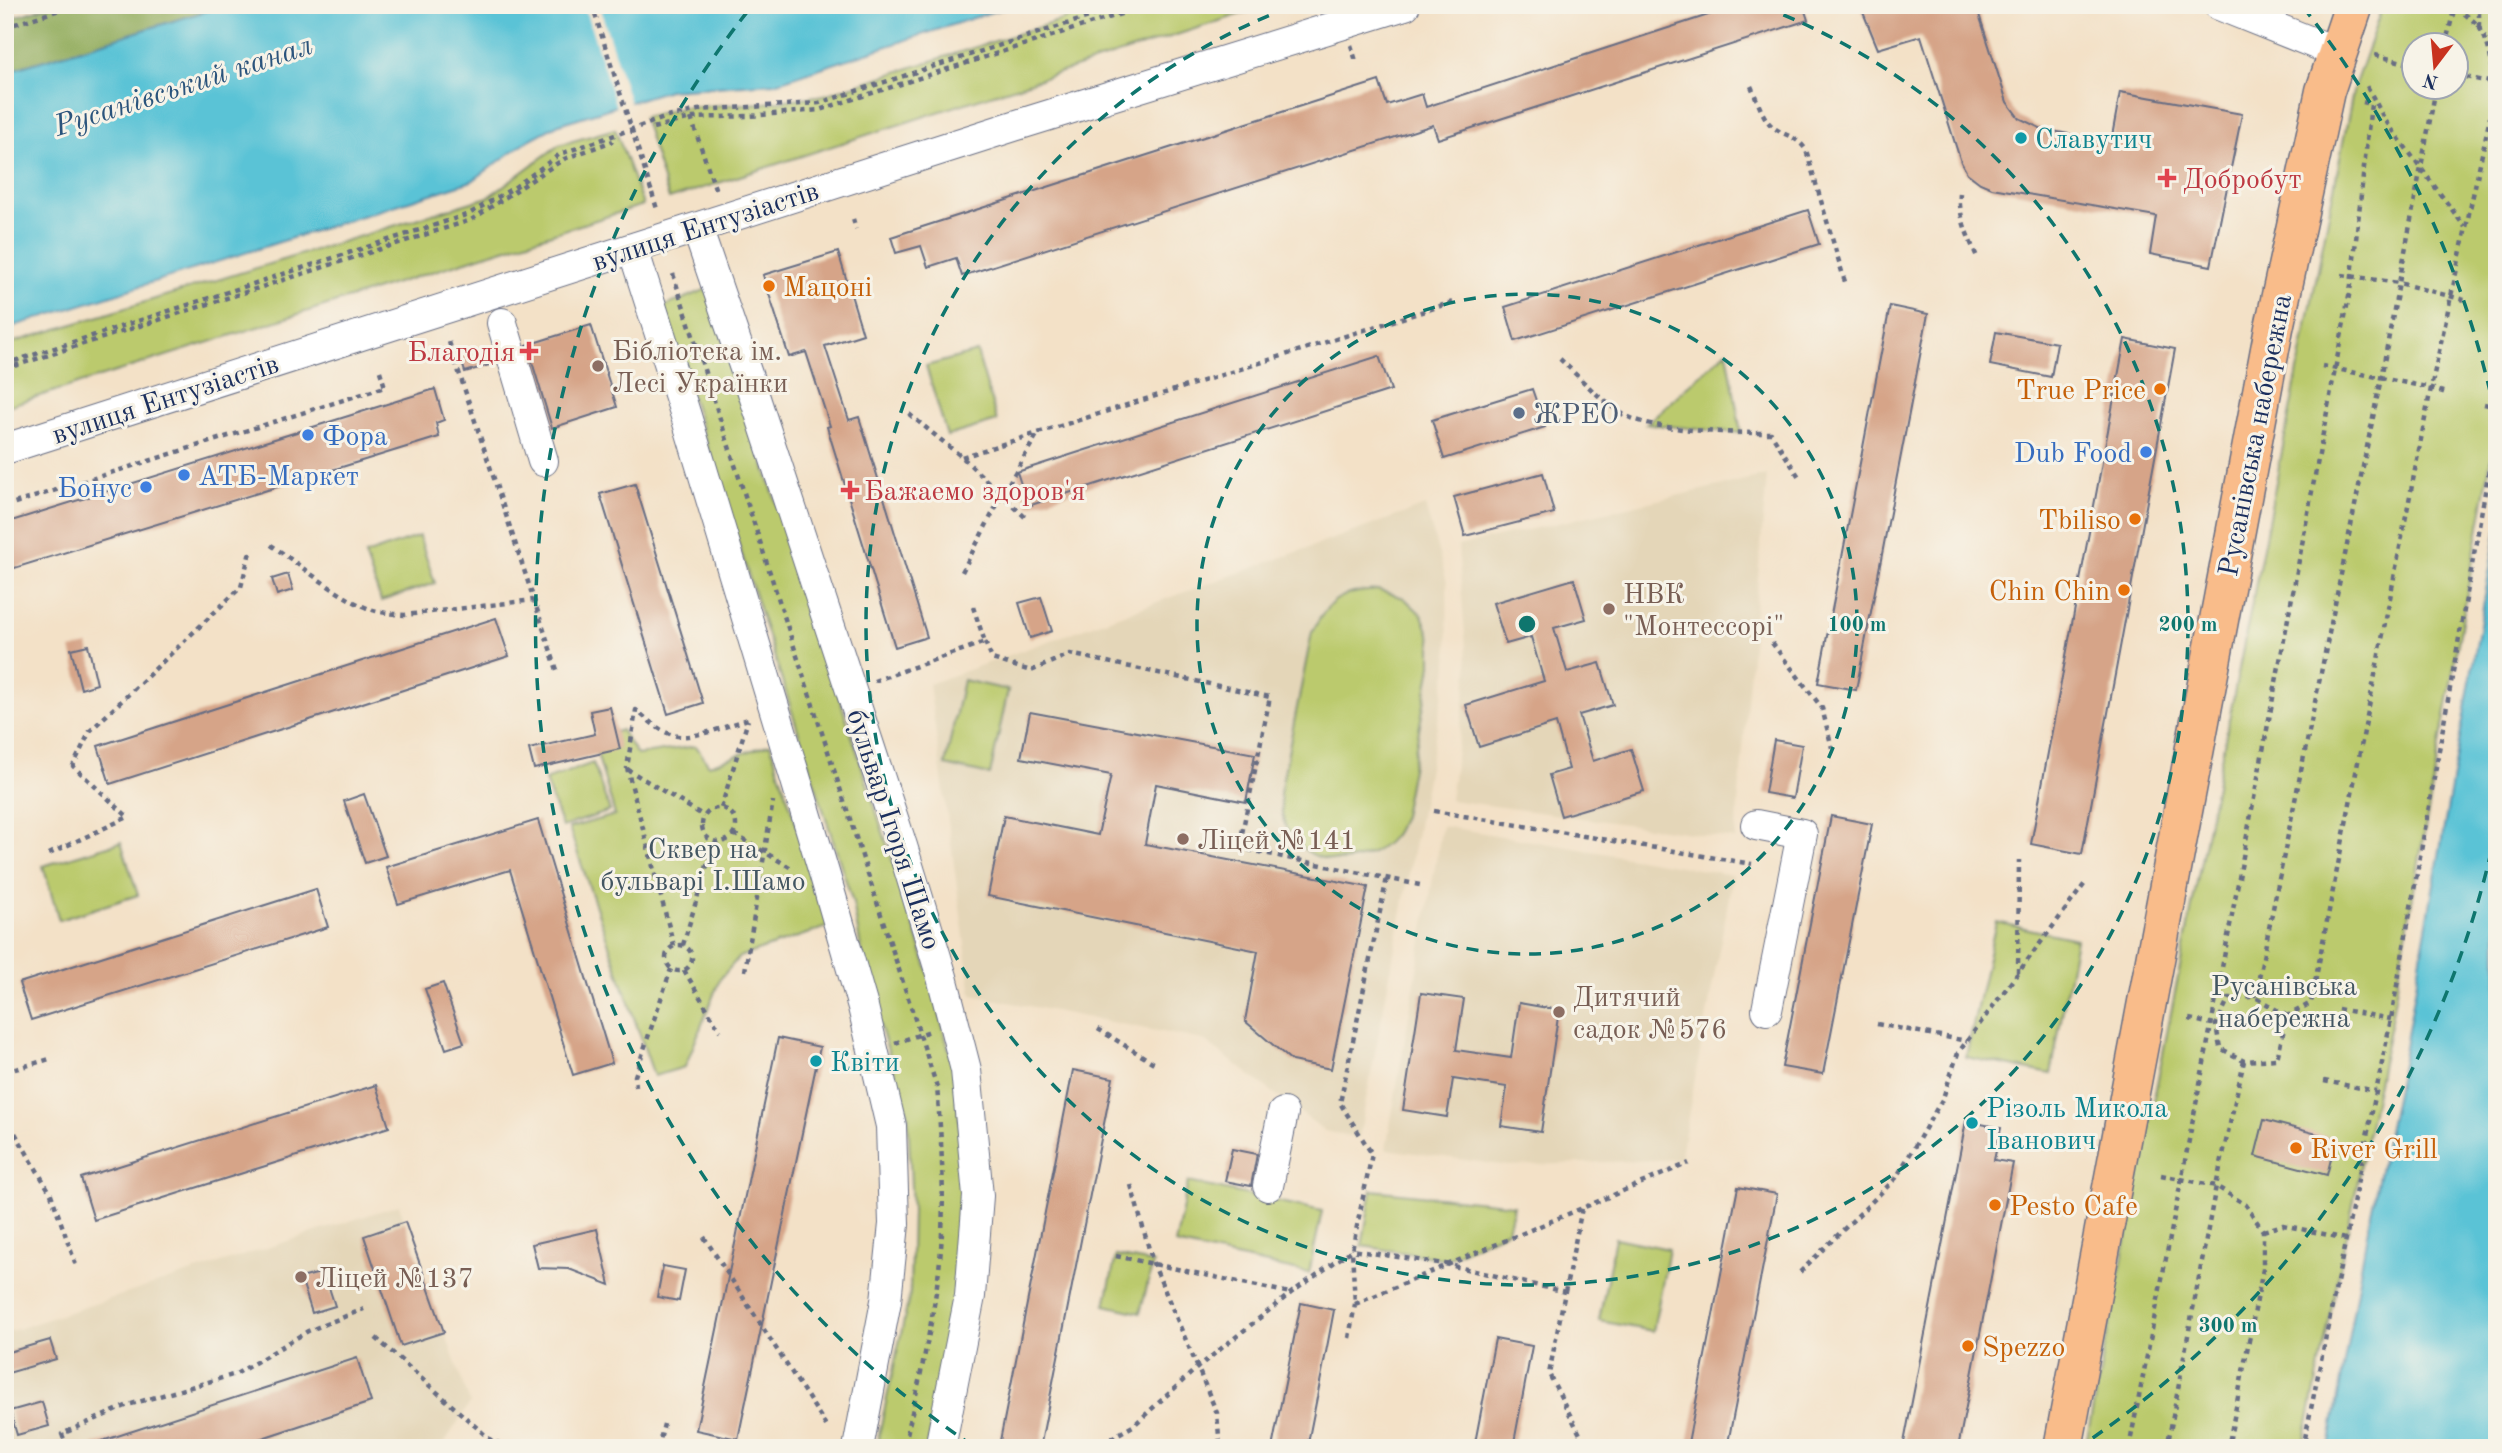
<svg xmlns="http://www.w3.org/2000/svg" width="2502" height="1453" font-family="'Old Standard TT',serif">
	<style>
		.built { fill: #e4d6b8 }
		.green { fill: #bbca6d; stroke: #6b7c66; stroke-width: 2; fill-rule: evenodd }
		.forest { fill: #94ae60; stroke: #586e5f; stroke-width: 2 }
		.water { fill: #5ac3d6; stroke: #3a799a; stroke-width: 2 }
		.pier { fill: #f3e1c7 }
		.building { fill: #d6a488 }
		.lines { fill: none; stroke-linecap: round; stroke-linejoin: round }
		.minor-casing { stroke: #676d83; stroke-width: 32 }
		.major-casing { stroke: #676d83; stroke-width: 41 }
		.path { stroke: #676d83; stroke-width: 4.5; stroke-dasharray: 5 5; stroke-linecap: butt }
		.minor { stroke: #fff; stroke-width: 30 }
		.major { stroke: #f9bc8a; stroke-width: 38 }
		.path-bridge { stroke: #676d83; stroke-width: 4.5; stroke-dasharray: 5 5; stroke-linecap: butt }
		.ring { fill: none; stroke: #0f766e; stroke-width: 3.5; stroke-dasharray: 12 9 }
		.culture-dot { fill: #0f9aa8; stroke: #f7f3e8; stroke-width: 2.5 }
		.health-dot { fill: #e0444e; stroke: #f7f3e8; stroke-width: 2.5 }
		.food-dot { fill: #e8710a; stroke: #f7f3e8; stroke-width: 2.5 }
		.education-dot { fill: #8d6e63; stroke: #f7f3e8; stroke-width: 2.5 }
		.service-dot { fill: #5c6f8a; stroke: #f7f3e8; stroke-width: 2.5 }
		.shop-dot { fill: #3f7fe0; stroke: #f7f3e8; stroke-width: 2.5 }
		.labels { text-anchor: middle; stroke-width: 6; stroke-linejoin: round; paint-order: stroke }
		.culture-label { font-size: 28px; fill: #0d838f; stroke: #f7f3e8; text-anchor: start }
		.health-label { font-size: 28px; fill: #be3a42; stroke: #f7f3e8; text-anchor: start }
		.street-label { font-size: 28px; fill: #1b2f5e; stroke: #f7f3e8 }
		.food-label { font-size: 28px; fill: #c56008; stroke: #f7f3e8; text-anchor: start }
		.education-label { font-size: 28px; fill: #785e54; stroke: #f7f3e8; text-anchor: start }
		.service-label { font-size: 28px; fill: #4e5e75; stroke: #f7f3e8; text-anchor: start }
		.shop-label { font-size: 28px; fill: #366cbe; stroke: #f7f3e8; text-anchor: start }
		.park-label { font-size: 28px; fill: #435662; stroke: #f7f3e8 }
		.water-label { font-size: 30px; font-style: italic; fill: #2b547c; stroke: #f7f3e8 }
		.centre { fill: #0f766e; stroke: #f7f3e8; stroke-width: 3.5 }
		.ring-label { font-size: 21px; text-anchor: middle; font-weight: bold; fill: #0f766e; stroke: #f7f3e8; stroke-width: 6; stroke-linejoin: round; paint-order: stroke }
	</style>
	<rect width="100%" height="100%" fill="#f7f3e8"/>
	<filter id="ink" filterUnits="userSpaceOnUse"><feTurbulence type="fractalNoise" baseFrequency=".0143" numOctaves="2"/><feDisplacementMap in="SourceGraphic" scale="14" xChannelSelector="R" yChannelSelector="G"/><feConvolveMatrix kernelMatrix="1 2 1 2 8 2 1 2 1" color-interpolation-filters="sRGB"/></filter>
	<filter id="wash" filterUnits="userSpaceOnUse"><feTurbulence type="fractalNoise" baseFrequency=".00686" numOctaves="4" result="noise"/><feDisplacementMap in="SourceGraphic" scale="28" xChannelSelector="R" yChannelSelector="G"/><feGaussianBlur stdDeviation="1.57" result="paint"/><feColorMatrix in="noise" values="0 0 0 0 0 0 0 0 0 0 0 0 0 0 0 0 0 1.4 0 .05"/><feComposite in="paint" operator="in"/></filter>
	<g filter="url(#wash)">
		<rect width="100%" height="100%" fill="#f3e1c7"/>
		<path class="built" d="M 1767,475 L 1735,839 L 1450,800 L 1468,673 L 1458,546 Z
			M 1425,506 L 1447,582 L 1448,667 L 1359,1138 L 1325,1131 L 1203,1040 L 972,995 L 929,684 Z
			M 1442,826 L 1733,875 L 1680,1159 L 1509,1166 L 1386,1149 Z
			M 399,1205 L 470,1403 L 441,1448 L 5,1448 L 5,1333 Z"/>
		<path class="green" d="M 1109,5 L 1269,5 L 669,199 L 643,117 L 686,107 L 765,103 L 824,95 Z
			M 2383,5 L 2497,5 L 2497,425 L 2391,1019 L 2303,1448 L 2085,1448 L 2354,87 ZM 2414,46 L 2456,46 L 2456,88 L 2414,88 Z
			M 615,129 L 643,205 L 5,407 L 5,345 L 488,197 L 559,145 Z
			M 707,289 L 931,980 L 955,1074 L 966,1195 L 958,1295 L 927,1448 L 876,1448 L 910,1293 L 912,1211 L 908,1113 L 868,988 L 853,903 L 663,307 Z
			M 1727,351 L 1741,433 L 1646,424 Z
			M 977,352 L 997,421 L 947,436 L 926,366 Z
			M 419,536 L 435,583 L 381,601 L 365,555 Z
			M 1378,590 L 1404,598 L 1422,615 L 1431,639 L 1431,666 L 1403,816 C 1400,822 1398,830 1393,836 C 1368,868 1314,870 1290,835 C 1282,823 1281,807 1280,793 L 1312,632 C 1331,597 1339,593 1378,590 Z
			M 963,680 L 1008,690 L 990,775 L 945,765 Z
			M 621,730 L 637,755 L 696,746 L 709,765 L 770,744 L 830,926 L 739,957 L 720,979 L 685,1067 L 654,1076 L 569,828 L 615,815 L 593,740 Z
			M 593,763 L 610,811 L 562,827 L 545,780 Z
			M 121,842 L 138,895 L 59,920 L 43,866 Z
			M 1996,922 L 2076,939 L 2051,1074 L 1966,1057 Z
			M 1188,1182 L 1322,1211 L 1309,1273 L 1175,1244 Z
			M 1372,1190 L 1514,1205 L 1508,1230 L 1446,1259 L 1362,1246 Z
			M 1615,1238 L 1669,1249 L 1653,1331 L 1599,1321 Z
			M 1116,1256 L 1153,1263 L 1140,1313 L 1105,1305 Z"/>
		<path class="forest" d="M 52,5 L 226,5 L 5,72 L 5,20 Z"/>
		<path class="water" d="M 226,5 L 1013,5 L 775,83 L 669,90 L 559,124 L 527,141 L 472,181 L 5,329 L 5,72 Z
			M 2497,529 L 2497,1448 L 2329,1448 L 2368,1228 L 2402,1064 Z"/>
		<path class="pier" d="M 584,5 L 599,5 L 631,106 L 617,110 Z"/>
		<g id="blocks">
			<path class="building" d="M 1739,5 L 1803,5 L 1808,20 L 1438,139 L 1433,125 L 962,276 L 956,258 L 928,267 L 921,246 L 896,253 L 891,237 L 1379,81 L 1387,105 L 1422,94 L 1426,107 Z
				M 1860,5 L 1976,5 L 2007,102 L 2019,118 L 2042,129 L 2111,142 L 2120,92 L 2242,114 L 2211,266 L 2150,254 L 2156,216 L 1992,188 L 1980,183 L 1967,173 L 1961,162 L 1921,36 L 1878,49 Z
				M 1808,210 L 1819,244 L 1515,341 L 1505,307 Z
				M 838,252 L 863,334 L 825,346 L 849,420 L 859,417 L 927,637 L 895,647 L 827,427 L 830,426 L 806,352 L 789,357 L 763,275 Z
				M 1890,306 L 1928,314 L 1856,690 L 1818,683 Z
				M 591,325 L 617,407 L 552,428 L 527,345 Z
				M 1996,332 L 2057,343 L 2051,377 L 1990,365 Z
				M 2125,339 L 2175,349 L 2082,854 L 2031,844 Z
				M 491,347 L 496,363 L 465,372 L 460,356 Z
				M 1379,356 L 1391,390 L 1028,506 L 1017,472 Z
				M 435,389 L 444,420 L 436,423 L 439,437 L 5,571 L 5,523 Z
				M 1532,389 L 1545,427 L 1444,459 L 1432,420 Z
				M 1543,473 L 1554,513 L 1465,536 L 1454,497 Z
				M 635,484 L 703,703 L 668,714 L 600,494 Z
				M 288,574 L 293,590 L 277,595 L 272,579 Z
				M 1574,579 L 1586,619 L 1554,628 L 1567,672 L 1600,663 L 1613,705 L 1579,715 L 1593,761 L 1631,749 L 1644,791 L 1561,816 L 1549,775 L 1569,769 L 1556,723 L 1479,747 L 1466,705 L 1544,681 L 1531,637 L 1506,644 L 1493,603 Z
				M 1041,597 L 1052,631 L 1030,638 L 1019,603 Z
				M 496,618 L 509,656 L 110,784 L 98,746 Z
				M 88,645 L 97,684 L 81,689 L 71,649 Z
				M 610,707 L 620,749 L 534,769 L 529,749 L 595,734 L 590,711 Z
				M 1030,712 L 1255,754 L 1246,802 L 1156,784 L 1145,844 L 1368,887 L 1331,1069 L 1292,1061 L 1245,1021 L 1258,951 L 988,896 L 1004,816 L 1098,835 L 1111,775 L 1021,758 Z
				M 1774,740 L 1802,745 L 1793,798 L 1765,793 Z
				M 364,794 L 386,856 L 365,863 L 344,801 Z
				M 1831,816 L 1872,824 L 1823,1074 L 1782,1067 Z
				M 538,820 L 612,1063 L 573,1075 L 510,870 L 398,904 L 386,867 Z
				M 316,889 L 328,927 L 31,1020 L 19,983 Z
				M 443,983 L 464,1043 L 446,1049 L 425,989 Z
				M 1421,993 L 1464,999 L 1456,1050 L 1511,1058 L 1519,1003 L 1559,1010 L 1541,1132 L 1501,1126 L 1507,1087 L 1453,1079 L 1447,1117 L 1403,1110 Z
				M 778,1038 L 820,1047 L 738,1439 L 696,1430 Z
				M 1073,1070 L 1113,1078 L 1040,1448 L 1008,1448 L 999,1446 Z
				M 376,1085 L 389,1127 L 94,1220 L 81,1178 Z
				M 2264,1120 L 2336,1139 L 2327,1175 L 2255,1156 Z
				M 1966,1121 L 2001,1128 L 1994,1160 L 2013,1163 L 1958,1448 L 1903,1448 Z
				M 1232,1149 L 1257,1154 L 1251,1186 L 1225,1181 Z
				M 1738,1187 L 1777,1194 L 1727,1448 L 1687,1448 Z
				M 405,1222 L 444,1332 L 401,1346 L 364,1236 Z
				M 597,1229 L 610,1285 L 569,1269 L 538,1268 L 532,1244 Z
				M 663,1266 L 685,1270 L 679,1301 L 657,1297 Z
				M 324,1272 L 335,1306 L 312,1313 L 301,1278 Z
				M 1301,1303 L 1334,1310 L 1328,1342 L 1307,1448 L 1272,1448 Z
				M 1495,1339 L 1532,1346 L 1513,1448 L 1474,1448 Z
				M 50,1340 L 56,1359 L 5,1374 L 5,1353 Z
				M 357,1358 L 371,1402 L 232,1448 L 94,1448 L 93,1444 Z
				M 42,1402 L 49,1426 L 17,1435 L 10,1411 Z"/>
		</g>
	</g>
	<g filter="url(#ink)">
		<use href="#blocks" fill-opacity="0" stroke="#676d83" stroke-width="2"/>
		<g class="lines">
			<g class="minor-casing">
				<path id="minor" d="M 2219,5 L 2336,52
					M 697,228 L 752,389 L 902,846 L 942,977 L 966,1070 L 978,1196 L 970,1296 L 940,1448
					M 633,249 L 686,416 L 825,876 L 863,1007 L 891,1126 L 894,1224 L 886,1301 L 858,1448
					M 502,323 L 543,461
					M 5,449 L 1014,126 L 1405,5
					M 1756,825 L 1802,834 L 1767,1010
					M 1268,1186 L 1283,1113"/>
			</g>
			<g class="major-casing">
				<path id="major" d="M 2063,1448 L 2274,328 L 2325,91 L 2354,5"/>
			</g>
			<path class="path" d="M 5,27 L 76,5
				M 2479,27 L 2479,5
				M 1351,45 L 1356,61
				M 2445,46 L 2455,6
				M 2375,55 L 2414,65
				M 2456,75 L 2494,83
				M 1751,86 C 1757,99 1762,118 1773,127 C 1786,137 1796,135 1806,150 L 1845,282
				M 2367,86 L 2385,120 L 2465,227
				M 691,118 L 716,191
				M 653,128 L 691,118 L 750,116 L 819,110 L 1149,5
				M 652,193 L 657,209
				M 1960,193 C 1958,216 1968,236 1977,257
				M 853,219 L 856,229
				M 673,274 L 937,1087 C 942,1148 946,1209 939,1269 C 932,1330 917,1389 904,1448
				M 2342,275 L 2399,283 L 2465,300
				M 449,342 L 558,673
				M 1560,359 C 1579,377 1599,399 1621,413 C 1651,432 1734,433 1771,433 L 1801,480
				M 5,364 L 469,214 L 515,187 L 560,154 L 667,117 L 698,110 L 819,103 L 1126,5
				M 2322,366 L 2431,388 L 2446,393
				M 5,369 L 471,220 L 564,159 L 613,141
				M 2484,404 L 2497,407
				M 909,414 L 962,457 L 1026,518
				M 962,457 L 1453,302
				M 5,506 L 385,387 L 379,368
				M 271,545 C 297,563 345,602 373,610 C 383,613 394,614 405,615 L 533,600
				M 962,572 L 1002,495 L 1038,433
				M 985,642 L 992,659 L 1031,671 L 1070,654 L 1270,697 L 1239,848 L 1420,885
				M 1772,643 L 1822,708 L 1832,748
				M 874,681 L 985,642 L 973,607
				M 627,769 L 704,816
				M702 825a17 17 0 1 1 34 0a17 17 0 1 1-34 0Z
				M 721,808 L 748,720
				M 1434,811 L 1752,864
				M 734,834 L 793,869
				M 49,854 L 128,817 L 73,766 L 90,731 L 241,587 L 250,552
				M 5,891 C 11,910 15,925 5,943
				M666 958a13 13 0 1 1 26 0a13 13 0 1 1-26 0Z
				M 683,945 L 714,842
				M 674,946 L 627,768 L 636,710 C 647,719 659,731 673,735 C 692,741 729,725 748,719
				M 684,970 L 720,1031
				M 745,971 L 773,801
				M 2018,973 L 2019,860
				M 2255,997 L 2381,378 L 2436,88
				M 2338,1009 L 2391,1019
				M 2287,1016 L 2255,997 L 2229,998 L 2216,1025 L 2220,1048 L 2244,1061 L 2277,1059 L 2287,1016 L 2311,1003 L 2431,388 L 2494,99 C 2494,77 2492,46 2479,27 C 2473,19 2461,12 2453,5
				M 2189,1019 L 2212,1024
				M 1877,1024 L 1967,1041
				M 1098,1029 L 1157,1065
				M 895,1043 L 930,1031
				M 5,1072 L 53,1058
				M 2324,1081 L 2376,1091
				M 636,1087 L 635,1076 L 671,969
				M 5,1116 L 51,1194 L 77,1268
				M 2161,1175 L 2216,1186 L 2246,1205 L 2263,1231 L 2263,1269 L 2228,1448
				M 1131,1185 L 1153,1263 L 1217,1413 L 1220,1448
				M 2263,1231 L 2283,1225 L 2346,1239
				M 704,1237 L 827,1427
				M 1116,1256 L 1290,1293
				M 1800,1272 L 1896,1178 L 1943,1098 L 1958,1053 L 2086,882
				M 1565,1292 L 1582,1208
				M 1355,1304 L 1689,1163
				M 376,1338 L 493,1442 L 528,1448
				M 1349,1338 L 1355,1304 L 1352,1250 L 1372,1154 L 1340,1103 L 1387,878
				M 67,1448 L 62,1434 L 128,1405 L 236,1374 L 308,1331 L 364,1309
				M 470,1448 L 493,1443
				M 658,1448 L 664,1424
				M 1093,1448 L 1133,1426 L 1198,1367 L 1291,1293 L 1352,1250 L 1445,1264 L 1565,1292 L 1549,1374 L 1587,1448
				M 2129,1448 L 2204,1063 L 2351,285 L 2371,104 L 2363,102
				M 2167,1448 L 2216,1186 L 2244,1061
				M 2303,1448 L 2391,1019 L 2497,425"/>
			<use href="#minor" class="minor"/>
			<use href="#major" class="major"/>
			<path class="path-bridge" d="M 592,5 L 652,193"/>
		</g>
	</g>
	<g class="ring">
		<circle cx="1527" cy="624" r="330"/>
		<path d="M1764 7A661 661 0 1 1 1290 7"/>
		<path d="M2496 830A991 991 0 0 1 2081 1446M973 1446A991 991 0 0 1 751 7M2303 7A991 991 0 0 1 2496 418"/>
	</g>
	<g class="culture-dot">
		<circle cx="2021" cy="138" r="7"/>
		<circle cx="816" cy="1061" r="7"/>
		<circle cx="1972" cy="1123" r="7"/>
	</g>
	<g class="health-dot">
		<path d="M2163.5 167.5h7v7h7v7h-7v7h-7v-7h-7v-7h7z"/>
		<path d="M525.5 340.5h7v7h7v7h-7v7h-7v-7h-7v-7h7z"/>
		<path d="M846.5 479.5h7v7h7v7h-7v7h-7v-7h-7v-7h7z"/>
	</g>
	<g class="food-dot">
		<circle cx="769" cy="286" r="7"/>
		<circle cx="2160" cy="389" r="7"/>
		<circle cx="2135" cy="519" r="7"/>
		<circle cx="2124" cy="590" r="7"/>
		<circle cx="2296" cy="1148" r="7"/>
		<circle cx="1995" cy="1205" r="7"/>
		<circle cx="1968" cy="1346" r="7"/>
	</g>
	<g class="education-dot">
		<circle cx="598" cy="366" r="7"/>
		<circle cx="1609" cy="609" r="7"/>
		<circle cx="1183" cy="839" r="7"/>
		<circle cx="1559" cy="1012" r="7"/>
		<circle cx="301" cy="1277" r="7"/>
	</g>
	<circle class="service-dot" cx="1519" cy="413" r="7"/>
	<g class="shop-dot">
		<circle cx="308" cy="435" r="7"/>
		<circle cx="2146" cy="452" r="7"/>
		<circle cx="184" cy="475" r="7"/>
		<circle cx="146" cy="487" r="7"/>
	</g>
	<g class="labels">
		<g class="culture-label">
			<text x="2035" y="148">Славутич</text>
			<text x="830" y="1071">Квіти</text>
			<text x="1986" y="1117">Різоль Микола<tspan x="1986" dy="32">Іванович</tspan></text>
		</g>
		<g class="health-label">
			<text x="2183" y="188">Добробут</text>
			<text x="515" y="361" text-anchor="end">Благодія</text>
			<text x="864" y="500">Бажаемо здоров'я</text>
		</g>
		<g class="street-label">
			<text transform="translate(705 225) rotate(-18)" y="10">вулиця Ентузіастів</text>
			<text transform="translate(165 398) rotate(-18)" y="10">вулиця Ентузіастів</text>
			<text transform="translate(2254 435) rotate(-79)" y="10">Русанівська набережна</text>
			<text transform="translate(895 829) rotate(72)" y="10">бульвар Ігоря Шамо</text>
		</g>
		<g class="food-label">
			<text x="783" y="296">Мацоні</text>
			<text x="2146" y="399" text-anchor="end">True Price</text>
			<text x="2121" y="529" text-anchor="end">Tbiliso</text>
			<text x="2110" y="600" text-anchor="end">Chin Chin</text>
			<text x="2310" y="1158">River Grill</text>
			<text x="2009" y="1215">Pesto Cafe</text>
			<text x="1982" y="1356">Spezzo</text>
		</g>
		<g class="education-label">
			<text x="612" y="360">Бібліотека ім.<tspan x="612" dy="32">Лесі Українки</tspan></text>
			<text x="1623" y="603">НВК<tspan x="1623" dy="32">"Монтессорі"</tspan></text>
			<text x="1197" y="849">Ліцей №141</text>
			<text x="1573" y="1006">Дитячий<tspan x="1573" dy="32">садок №576</tspan></text>
			<text x="315" y="1287">Ліцей №137</text>
		</g>
		<g class="service-label">
			<text x="1533" y="423">ЖРЕО</text>
		</g>
		<g class="shop-label">
			<text x="322" y="445">Фора</text>
			<text x="2132" y="462" text-anchor="end">Dub Food</text>
			<text x="198" y="485">АТБ-Маркет</text>
			<text x="132" y="497" text-anchor="end">Бонус</text>
		</g>
		<g class="park-label">
			<text x="703" y="858">Сквер на<tspan x="703" dy="32">бульварі І.Шамо</tspan></text>
			<text x="2284" y="995">Русанівська<tspan x="2284" dy="32">набережна</tspan></text>
		</g>
		<g class="water-label">
			<text transform="translate(183 85) rotate(-18)" y="10">Русанівський канал</text>
		</g>
	</g>
	<circle cx="1527" cy="624" r="10" class="centre"/>
	<g class="ring-label">
		<text x="1857" y="631">100 m</text>
		<text x="2188" y="631">200 m</text>
		<text x="2228" y="1332">300 m</text>
	</g>
	<rect width="2502" height="1453" fill="none" stroke="#f7f3e8" stroke-width="28"/>
	<g transform="translate(2435 66) rotate(196)"><circle r="33" fill="#f7f3e8" stroke="#9fa5b1" stroke-width="2"/>
	<path d="M0-5L12 26L0 18L-12 26Z" fill="#c8321e"/>
	<text y="-10" font-size="19" font-weight="bold" text-anchor="middle" fill="#1b2f5e">N</text>
	</g>
</svg>
